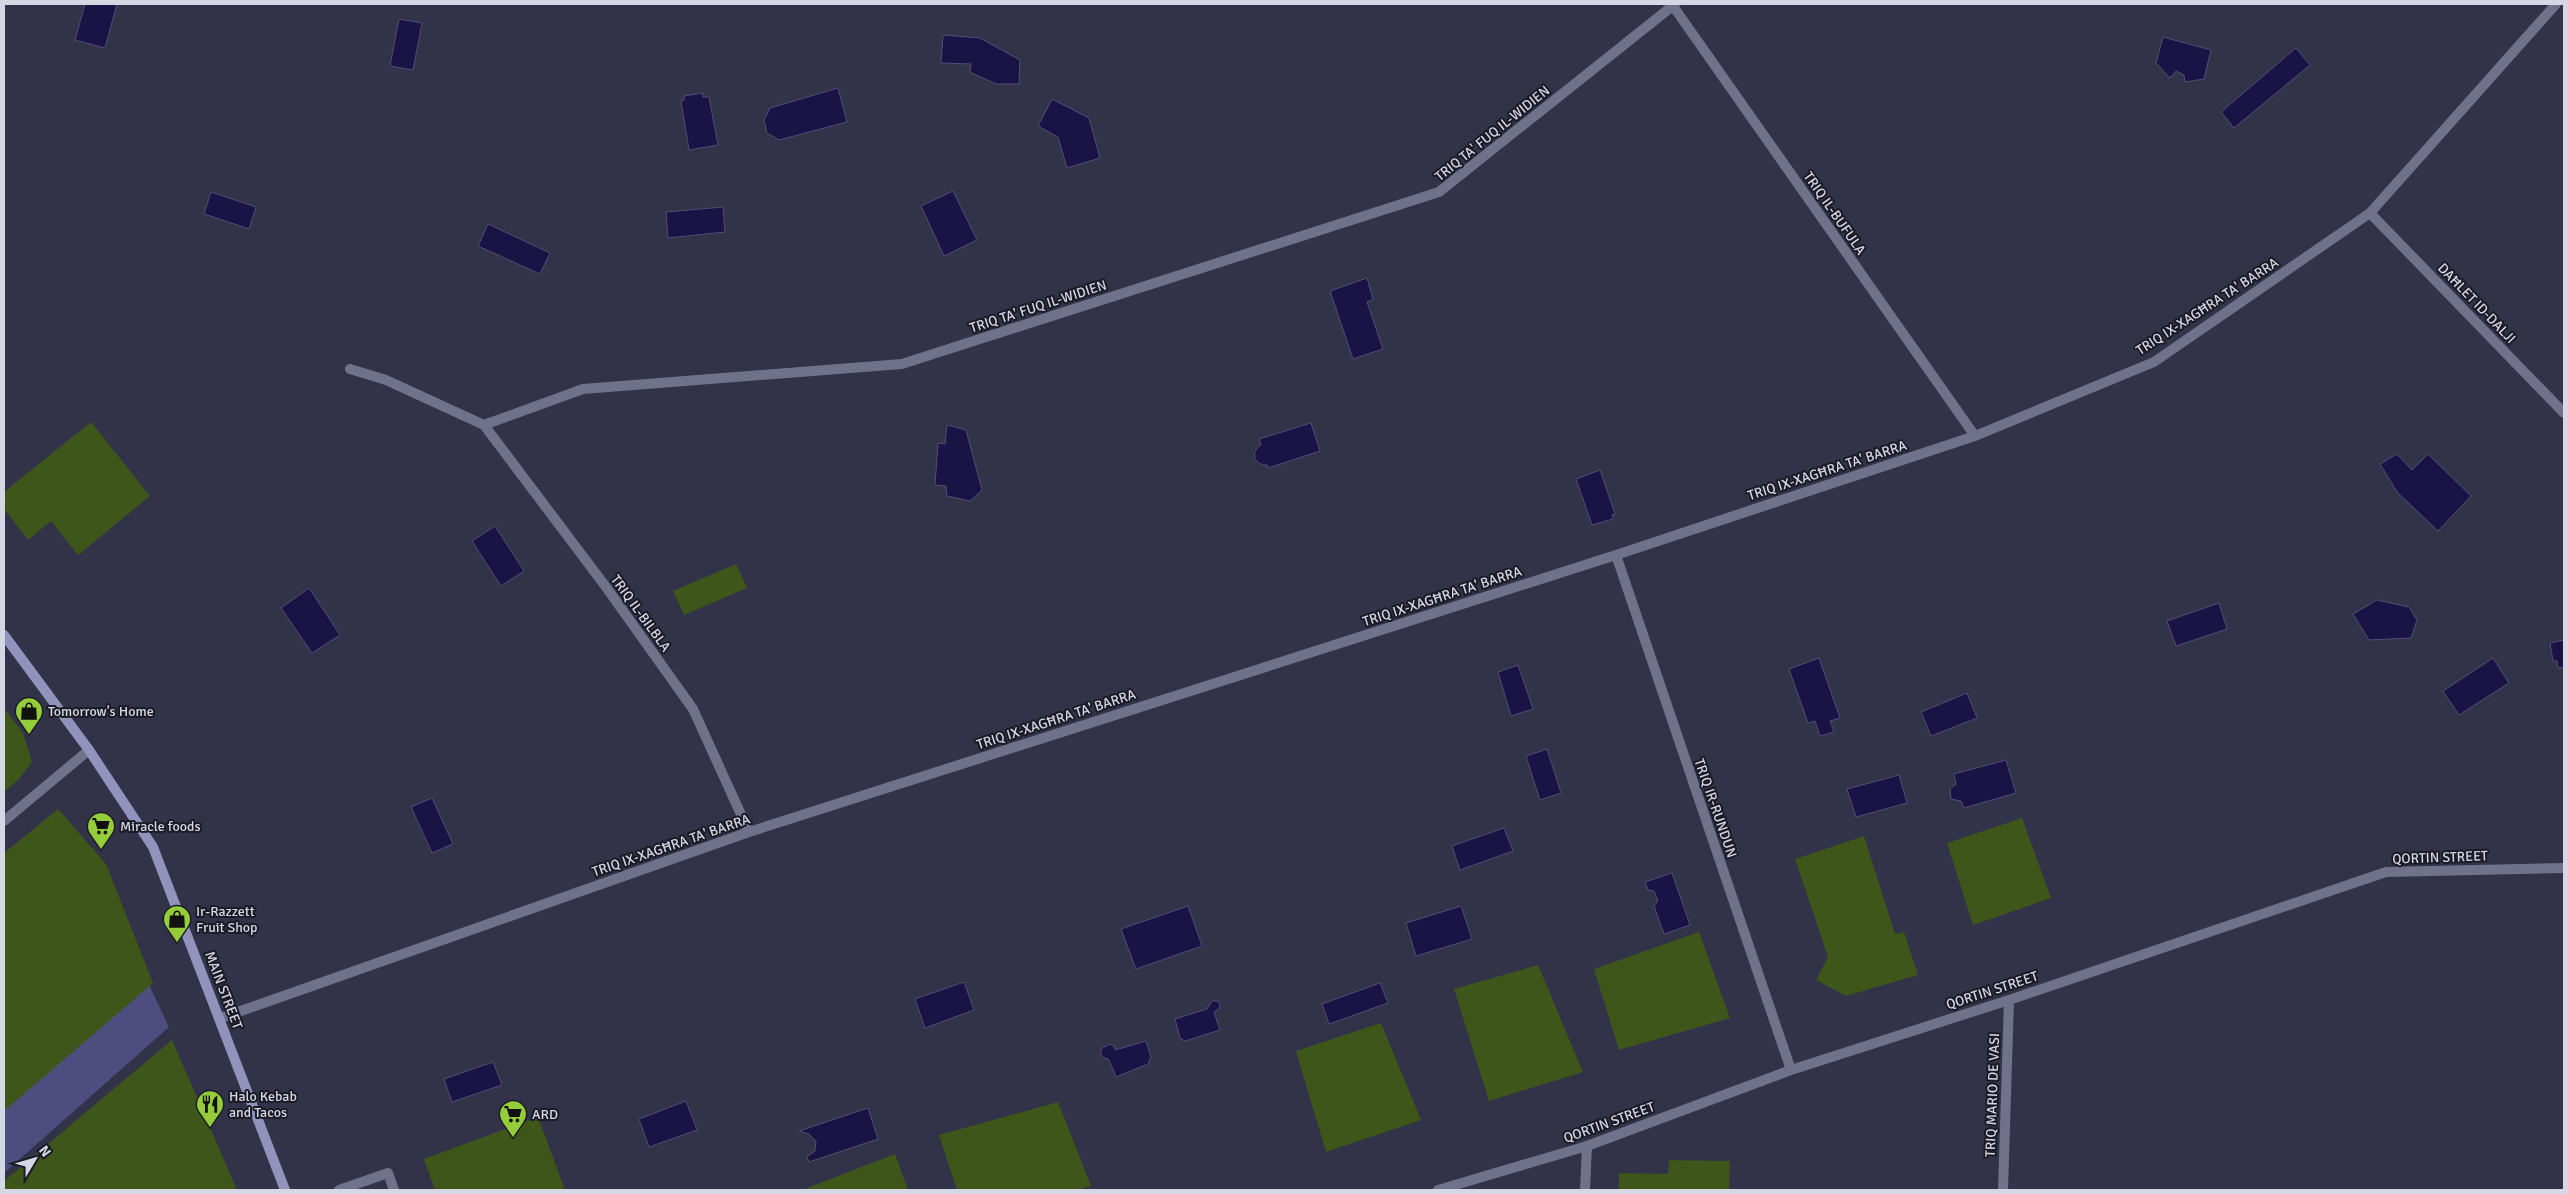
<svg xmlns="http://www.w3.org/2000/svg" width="2568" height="1194" font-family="Signika,sans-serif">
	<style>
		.green { fill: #4e4d7f }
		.water { fill: #1a1345; stroke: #524e75 }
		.building { fill: #3f561b }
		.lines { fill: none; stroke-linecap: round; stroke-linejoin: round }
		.service { stroke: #70718b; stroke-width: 10 }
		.minor { stroke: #70718b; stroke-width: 10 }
		.secondary { stroke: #9193bc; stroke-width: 10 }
		.labels { text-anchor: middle; stroke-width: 4; stroke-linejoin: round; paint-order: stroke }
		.street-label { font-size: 14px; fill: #d6d7e5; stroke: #1b1b26 }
		.poi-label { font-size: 14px; fill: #d6d7e5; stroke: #1b1b26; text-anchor: start }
	</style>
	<rect width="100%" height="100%" fill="#323249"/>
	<path class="green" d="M 143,972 L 169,1027 L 4,1173 L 4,1091 Z"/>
	<path class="water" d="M 85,4 L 117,4 L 105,48 L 75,40 Z
		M 399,19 L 422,23 L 413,70 L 390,66 Z
		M 943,35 L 980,38 L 1020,60 L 1019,84 L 996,84 L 970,72 L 971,64 L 941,63 Z
		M 2163,37 L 2211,50 L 2204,79 L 2185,82 L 2184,75 L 2176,71 L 2170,78 L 2156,63 Z
		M 2296,48 L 2310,65 L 2234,128 L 2221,112 Z
		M 838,88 L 847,122 L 779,140 L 767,133 L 764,120 L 770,108 Z
		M 703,93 L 703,97 L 709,97 L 718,145 L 689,150 L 681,101 L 684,100 L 684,96 Z
		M 1052,99 L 1089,118 L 1100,158 L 1067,168 L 1058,137 L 1038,126 Z
		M 953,191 L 977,240 L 944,256 L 921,206 Z
		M 211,192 L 256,207 L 249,229 L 204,214 Z
		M 723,207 L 725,232 L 668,238 L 666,212 Z
		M 488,224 L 550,253 L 540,274 L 478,246 Z
		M 1367,278 L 1373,299 L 1367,302 L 1383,349 L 1353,359 L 1330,291 Z
		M 1311,423 L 1320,451 L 1268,468 L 1267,465 C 1254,465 1250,452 1261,445 L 1259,439 Z
		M 947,425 L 966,430 L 982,490 L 970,501 L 947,496 L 946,486 L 935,485 L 938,443 L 945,444 Z
		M 2397,454 L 2412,470 L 2428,454 L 2471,496 L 2438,531 L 2397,492 L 2380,464 Z
		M 1600,470 L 1615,514 L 1612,515 L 1613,519 L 1592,525 L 1576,479 Z
		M 495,526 L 524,571 L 501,586 L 472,541 Z
		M 309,588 L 340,635 L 312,653 L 281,608 Z
		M 2377,600 L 2409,607 L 2417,620 L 2411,638 L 2369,640 L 2353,614 Z
		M 2219,603 L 2227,629 L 2176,646 L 2167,621 Z
		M 2564,640 L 2564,667 L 2558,668 L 2557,661 L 2553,661 L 2550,643 Z
		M 1819,658 L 1840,718 L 1830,721 L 1834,732 L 1820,736 L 1815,721 L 1808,723 L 1789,669 Z
		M 2493,658 L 2509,683 L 2459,715 L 2443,691 Z
		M 1518,665 L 1533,709 L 1511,716 L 1498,672 Z
		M 1967,693 L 1977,718 L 1931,736 L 1921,712 Z
		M 1547,749 L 1561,793 L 1540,800 L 1526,756 Z
		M 2006,760 L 2016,793 L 1964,808 L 1961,801 L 1951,799 L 1950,789 L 1956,784 L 1954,774 Z
		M 1899,775 L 1907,803 L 1856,817 L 1847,789 Z
		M 432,798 L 453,844 L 432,853 L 411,807 Z
		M 1504,828 L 1513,851 L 1460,870 L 1452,846 Z
		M 1672,873 L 1690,925 L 1664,934 L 1654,906 L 1658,901 L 1654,891 L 1648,890 L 1645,882 Z
		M 1188,906 L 1202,946 L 1136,969 L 1121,929 Z
		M 1461,906 L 1472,939 L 1416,956 L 1406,923 Z
		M 964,982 L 974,1010 L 925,1028 L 915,999 Z
		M 1380,983 L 1388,1003 L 1329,1024 L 1322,1004 Z
		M 1212,1001 L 1218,1001 L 1220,1005 L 1219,1009 L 1214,1012 L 1220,1030 L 1185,1041 L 1180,1038 L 1175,1019 L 1207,1009 Z
		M 1146,1041 L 1151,1057 L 1148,1064 L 1116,1077 L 1109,1060 L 1101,1056 L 1101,1049 L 1110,1044 L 1114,1046 L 1115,1050 Z
		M 493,1062 L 502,1085 L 452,1102 L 444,1079 Z
		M 686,1101 L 697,1130 L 649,1147 L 639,1119 Z
		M 868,1108 L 878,1139 L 809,1162 L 807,1157 L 815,1151 L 816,1141 L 809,1134 L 799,1131 Z"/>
	<path class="building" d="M 91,422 L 150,496 L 78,555 L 51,521 L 28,540 L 4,509 L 4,492 Z
		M 736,564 L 747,588 L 684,615 L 673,591 Z
		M 4,708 L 23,733 L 32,762 L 19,779 L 4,792 Z
		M 58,809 L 106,864 L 153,983 L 4,1111 L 4,853 Z
		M 2022,818 L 2051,898 L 1973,925 L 1947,843 Z
		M 1864,836 L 1895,934 L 1904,932 L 1918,975 L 1846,996 L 1816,980 L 1828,957 L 1795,859 Z
		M 1699,932 L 1730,1018 L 1619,1050 L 1594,969 Z
		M 1538,965 L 1583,1072 L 1489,1101 L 1454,989 Z
		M 1381,1023 L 1421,1120 L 1326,1152 L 1296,1051 Z
		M 172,1040 L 237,1190 L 4,1190 L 4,1181 Z
		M 1058,1102 L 1091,1186 L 1077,1190 L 957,1190 L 939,1135 Z
		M 538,1117 L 565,1190 L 435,1190 L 424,1159 Z
		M 895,1154 L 908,1190 L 802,1190 Z
		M 1669,1160 L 1730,1161 L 1729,1190 L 1619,1190 L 1619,1173 L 1668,1174 Z"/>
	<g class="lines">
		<path class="service" d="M 339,1190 L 388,1173 L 394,1190"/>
		<path class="minor" d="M 1673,6 L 1975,436
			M 2370,213 L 2564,413
			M 350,369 L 386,380 L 484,425 L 583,389 L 902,364 L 1439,192 L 1675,4
			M 484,425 L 606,587 L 693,709 L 749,832
			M 1616,555 L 1791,1070
			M 4,821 L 89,750
			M 221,1018 L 749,832 L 1616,555 L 1975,436 L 2154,362 L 2370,213 L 2556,4
			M 1438,1190 L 1587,1146 L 1791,1070 L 2009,1000 L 2386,872 L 2564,868
			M 1585,1190 L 1587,1146
			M 2003,1190 L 2009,1000"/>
		<path class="secondary" d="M 4,635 L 89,750 L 153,847 L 285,1190"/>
	</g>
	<defs>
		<g id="shop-pin" transform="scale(1.4375)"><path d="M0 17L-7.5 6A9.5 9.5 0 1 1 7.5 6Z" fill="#95cc3a" stroke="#1b1b26"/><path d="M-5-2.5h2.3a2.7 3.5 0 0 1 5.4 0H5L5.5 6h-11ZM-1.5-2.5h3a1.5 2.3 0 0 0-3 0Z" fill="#111"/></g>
		<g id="supermarket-pin" transform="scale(1.4375)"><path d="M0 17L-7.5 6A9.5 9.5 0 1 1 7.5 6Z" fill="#95cc3a" stroke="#1b1b26"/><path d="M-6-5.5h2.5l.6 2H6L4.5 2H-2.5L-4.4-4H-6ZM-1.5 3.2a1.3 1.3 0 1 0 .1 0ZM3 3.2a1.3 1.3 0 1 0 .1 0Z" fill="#111"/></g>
		<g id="restaurant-pin" transform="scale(1.4375)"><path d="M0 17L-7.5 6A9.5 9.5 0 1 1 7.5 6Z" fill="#95cc3a" stroke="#1b1b26"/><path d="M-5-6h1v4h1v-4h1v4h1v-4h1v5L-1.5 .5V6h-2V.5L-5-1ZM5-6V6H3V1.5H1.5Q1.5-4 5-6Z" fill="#111"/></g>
	</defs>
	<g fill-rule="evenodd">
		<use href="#shop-pin" x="29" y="711"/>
		<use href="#supermarket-pin" x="101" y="826"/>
		<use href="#shop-pin" x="177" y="919"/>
		<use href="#restaurant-pin" x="210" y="1104"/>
		<use href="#supermarket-pin" x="513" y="1114"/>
	</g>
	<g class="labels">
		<g class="street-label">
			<text transform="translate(1492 133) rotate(-39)" y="5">TRIQ TA' FUQ IL-WIDIEN</text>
			<text transform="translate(1835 213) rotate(55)" y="5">TRIQ IL-BUFULA</text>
			<text transform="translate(2477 303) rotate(46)" y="5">DAĦLET ID-DALJI</text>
			<text transform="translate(1038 306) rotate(-18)" y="5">TRIQ TA' FUQ IL-WIDIEN</text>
			<text transform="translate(2207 306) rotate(-33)" y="5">TRIQ IX-XAGĦRA TA' BARRA</text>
			<text transform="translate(1827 470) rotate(-18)" y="5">TRIQ IX-XAGĦRA TA' BARRA</text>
			<text transform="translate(1442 596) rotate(-18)" y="5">TRIQ IX-XAGĦRA TA' BARRA</text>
			<text transform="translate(641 613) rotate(54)" y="5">TRIQ IL-BILBLA</text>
			<text transform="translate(1056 719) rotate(-18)" y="5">TRIQ IX-XAGĦRA TA' BARRA</text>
			<text transform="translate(1716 808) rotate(71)" y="5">TRIQ IR-RUNDUN</text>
			<text transform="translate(671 845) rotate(-19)" y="5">TRIQ IX-XAGĦRA TA' BARRA</text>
			<text transform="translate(2440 857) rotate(-2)" y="5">QORTIN STREET</text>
			<text transform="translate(224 990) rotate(69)" y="5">MAIN STREET</text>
			<text transform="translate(1992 990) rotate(-18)" y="5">QORTIN STREET</text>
			<text transform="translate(1992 1095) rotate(-88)" y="5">TRIQ MARIO DE VASI</text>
			<text transform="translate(1609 1122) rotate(-20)" y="5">QORTIN STREET</text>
		</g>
		<g class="poi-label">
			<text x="48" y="716">Tomorrow's Home</text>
			<text x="120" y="831">Miracle foods</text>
			<text x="196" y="916">Ir-Razzett<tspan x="196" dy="16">Fruit Shop</tspan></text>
			<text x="229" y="1101">Halo Kebab<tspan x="229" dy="16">and Tacos</tspan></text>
			<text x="532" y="1119">ARD</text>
		</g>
	</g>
	<rect width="2568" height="1194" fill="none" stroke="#d6d7e5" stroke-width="10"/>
	<g transform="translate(35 1159) rotate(52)" stroke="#1b1b26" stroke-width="4" paint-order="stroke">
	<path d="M0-4L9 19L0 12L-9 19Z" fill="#d6d7e5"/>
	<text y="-8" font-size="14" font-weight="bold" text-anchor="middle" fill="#d6d7e5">N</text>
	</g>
</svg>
